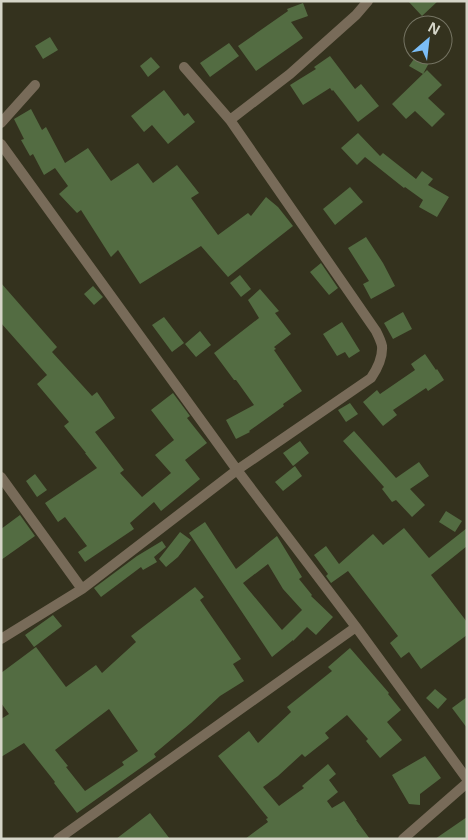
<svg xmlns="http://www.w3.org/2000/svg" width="468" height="840" font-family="'Open Sans',sans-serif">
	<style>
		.building { fill: #536c42; fill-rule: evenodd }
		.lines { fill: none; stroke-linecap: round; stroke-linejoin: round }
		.minor { stroke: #786b59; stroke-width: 10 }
	</style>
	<rect width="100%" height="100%" fill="#34321e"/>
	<path class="building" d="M 408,1 L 438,1 L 422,16 Z
		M 303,3 L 308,16 L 291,22 L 303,38 L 256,71 L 238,46 L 288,11 L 287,9 Z
		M 50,37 L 58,50 L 43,59 L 35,46 Z
		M 229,43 L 239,56 L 210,77 L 200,63 Z
		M 330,56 L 355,89 L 361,84 L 379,106 L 358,122 L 333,90 L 332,91 L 330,88 L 303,105 L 290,85 L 316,69 L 314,67 Z
		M 416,56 L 429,63 L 423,74 L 409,66 Z
		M 151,57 L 160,67 L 148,77 L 140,66 Z
		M 427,70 L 442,85 L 428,98 L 445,114 L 432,127 L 415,111 L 406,119 L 392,104 Z
		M 164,90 L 184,116 L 188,113 L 195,122 L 168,144 L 152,125 L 144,132 L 131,116 Z
		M 31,109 L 42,130 L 46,127 L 65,163 L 88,148 L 111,181 L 138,163 L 153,183 L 177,165 L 199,193 L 191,198 L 218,235 L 248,213 L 251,216 L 266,197 L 278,207 L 293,226 L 228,277 L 201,246 L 140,284 L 118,250 L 111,257 L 81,210 L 77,213 L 59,194 L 68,186 L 55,168 L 44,175 L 33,154 L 30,156 L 21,140 L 24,139 L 14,119 Z
		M 358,133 L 380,156 L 383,153 L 416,179 L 422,171 L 433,179 L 428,185 L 449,197 L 437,217 L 419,207 L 423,200 L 405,187 L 404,188 L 365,157 L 357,165 L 341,148 Z
		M 350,187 L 363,202 L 335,225 L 323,209 Z
		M 366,237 L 383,263 L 395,286 L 371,299 L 363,284 L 369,281 L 348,248 Z
		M 321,263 L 338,288 L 329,295 L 310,272 Z
		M 240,275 L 251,289 L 241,297 L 230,283 Z
		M 1,283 L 57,347 L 52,352 L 92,396 L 97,392 L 115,418 L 95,432 L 124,470 L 120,473 L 142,497 L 171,473 L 155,455 L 174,440 L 151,410 L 173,393 L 190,416 L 187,418 L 207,443 L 185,460 L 200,479 L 161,511 L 154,502 L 130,523 L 134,529 L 85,562 L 78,552 L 87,546 L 65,517 L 58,522 L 45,503 L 97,468 L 85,453 L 86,453 L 64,426 L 69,422 L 37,384 L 47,375 L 1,323 Z
		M 93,286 L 103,297 L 94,305 L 84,294 Z
		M 260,289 L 279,311 L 275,313 L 291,334 L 274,347 L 276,349 L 274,350 L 302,391 L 283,404 L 284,406 L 249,431 L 250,432 L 236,439 L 226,420 L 254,405 L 236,380 L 234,380 L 214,353 L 259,318 L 248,300 Z
		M 403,312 L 412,329 L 393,339 L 384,323 Z
		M 164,317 L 184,343 L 172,352 L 152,325 Z
		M 342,322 L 360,351 L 349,358 L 345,352 L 337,356 L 323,334 Z
		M 200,331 L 211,345 L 196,357 L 185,344 Z
		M 425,354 L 436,370 L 437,369 L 444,380 L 428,391 L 426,388 L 393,410 L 397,415 L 383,426 L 363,402 L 377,390 L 380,394 L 415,370 L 411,364 Z
		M 350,403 L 358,414 L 346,422 L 338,410 Z
		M 354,431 L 396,478 L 419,462 L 429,476 L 410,489 L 425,505 L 412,517 L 396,500 L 392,502 L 382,489 L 384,487 L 343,441 Z
		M 300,441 L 309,453 L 293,466 L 283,453 Z
		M 295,466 L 302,476 L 283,491 L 275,482 Z
		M 35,474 L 47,490 L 37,497 L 26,481 Z
		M 446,511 L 462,521 L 455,532 L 439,522 Z
		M 20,515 L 35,536 L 1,560 L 1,529 Z
		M 205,522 L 236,569 L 277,536 L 302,577 L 299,579 L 312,595 L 311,596 L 333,617 L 316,635 L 307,627 L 293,641 L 293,640 L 272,657 L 189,533 ZM 268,564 L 283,589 L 302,610 L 282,630 L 243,583 Z
		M 404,528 L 429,558 L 467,528 L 467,546 L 431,575 L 467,622 L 467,635 L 421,669 L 409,652 L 401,658 L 390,643 L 398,636 L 348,571 L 331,583 L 326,576 L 328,574 L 314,555 L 326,546 L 339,564 L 373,534 L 383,545 Z
		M 180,532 L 191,540 L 178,557 L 166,567 L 159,559 Z
		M 162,541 L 166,547 L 154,557 L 157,562 L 143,570 L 141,567 L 101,597 L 94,588 L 137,556 Z
		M 195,587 L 204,597 L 200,600 L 241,659 L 233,664 L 244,681 L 220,696 L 191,723 L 154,754 L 156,757 L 77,813 L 54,783 L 55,782 L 24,743 L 1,757 L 1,719 L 9,714 L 1,703 L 1,673 L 36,647 L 66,687 L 96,665 L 102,673 L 136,642 L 131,636 ZM 109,709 L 138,751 L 122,762 L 124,765 L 85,791 L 66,767 L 68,766 L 55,750 Z
		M 53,615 L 62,626 L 34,647 L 25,635 Z
		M 350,648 L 389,693 L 388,694 L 401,710 L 387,722 L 402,740 L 380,758 L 366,741 L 368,739 L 347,715 L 325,733 L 329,738 L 305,757 L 302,754 L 278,776 L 263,787 L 279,806 L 304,788 L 302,786 L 328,764 L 336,774 L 329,780 L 338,792 L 327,801 L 332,808 L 344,801 L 357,820 L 356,820 L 370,839 L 245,839 L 268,822 L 266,819 L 268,818 L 218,756 L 249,731 L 258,743 L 291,712 L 287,707 L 332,671 L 328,667 Z
		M 435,689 L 447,699 L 438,709 L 426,698 Z
		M 467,697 L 467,728 L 452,708 Z
		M 425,756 L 441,778 L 420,794 L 420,805 L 409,804 L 392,775 Z
		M 150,813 L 170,839 L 116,839 Z
		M 467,817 L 467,839 L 435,839 Z"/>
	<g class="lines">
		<path class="minor" d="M 230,120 L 290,74 L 356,15 L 368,1
			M 1,123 L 35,85
			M 1,144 L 237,470 L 356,627 L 467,779
			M 1,477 L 82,589 L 1,639
			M 82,589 L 237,470 L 371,378 C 377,369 383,358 382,346 C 381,341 378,335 376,331 L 230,120 L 184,67
			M 58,839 L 356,627
			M 403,839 L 467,783"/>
	</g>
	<rect width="468" height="840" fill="none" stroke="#d5d5c8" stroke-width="5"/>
	<g transform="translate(428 40) rotate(28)"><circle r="24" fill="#34321e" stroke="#747362"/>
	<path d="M0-4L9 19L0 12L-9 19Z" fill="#7bbef8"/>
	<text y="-8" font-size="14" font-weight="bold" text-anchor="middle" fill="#d5d5c8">N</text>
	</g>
</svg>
